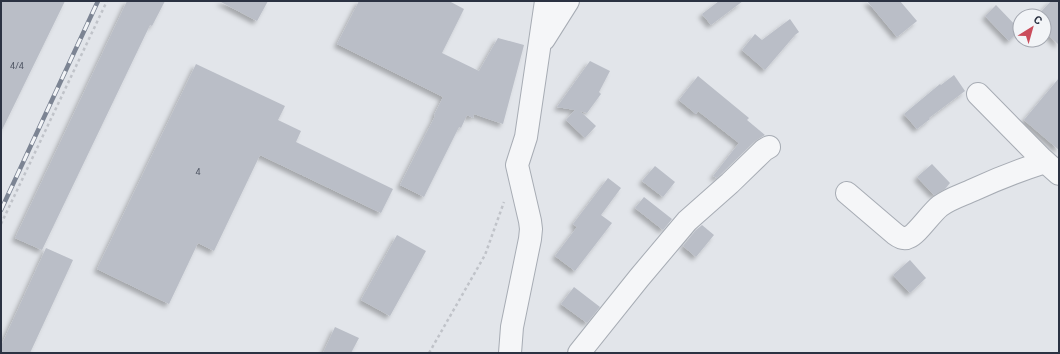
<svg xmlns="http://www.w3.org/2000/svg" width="1060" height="354" font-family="Roboto,sans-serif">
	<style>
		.building { fill: #babec7; filter: url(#shadow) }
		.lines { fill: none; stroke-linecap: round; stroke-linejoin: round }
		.minor-casing { stroke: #a7acb4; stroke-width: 24 }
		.path { stroke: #c0c3c9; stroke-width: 2.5; stroke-dasharray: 3 3; stroke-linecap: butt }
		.minor { stroke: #f5f6f8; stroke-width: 22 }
		.rail-casing { stroke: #7c8493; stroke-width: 4.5 }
		.rail { stroke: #f2f4f7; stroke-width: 3; stroke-dasharray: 9; stroke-linecap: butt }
		.labels { text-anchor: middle; stroke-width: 3; stroke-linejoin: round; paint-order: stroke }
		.number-label { font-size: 9px; fill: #4f5563 }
	</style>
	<defs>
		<filter id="shadow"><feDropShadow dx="-3.5" dy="3.5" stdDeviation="2" flood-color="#0004"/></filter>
	</defs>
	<rect width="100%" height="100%" fill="#e2e5ea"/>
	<path class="building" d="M 1,1 L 65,1 L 1,132 Z
		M 127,1 L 165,1 L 152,26 L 150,25 L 42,250 L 15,238 Z
		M 219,1 L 268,1 L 257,21 Z
		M 359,1 L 449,1 L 464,9 L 442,53 L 479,71 L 498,38 L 524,45 L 503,124 L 474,114 L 473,118 L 467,115 L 461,128 L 459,127 L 424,197 L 400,185 L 435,116 L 434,115 L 443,97 L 337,44 Z
		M 719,1 L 743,1 L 711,25 L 702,14 Z
		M 867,1 L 900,1 L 917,21 L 897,37 Z
		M 1051,1 L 1059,1 L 1059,45 L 1044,31 L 1044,16 L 1037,16 Z
		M 996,5 L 1020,30 L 1009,41 L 985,16 Z
		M 790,19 L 799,32 L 795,35 L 765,70 L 742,50 L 755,34 L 762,40 Z
		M 590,61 L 610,71 L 599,92 L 601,94 L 587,113 L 580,111 L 596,126 L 585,138 L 566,120 L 575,110 L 557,107 Z
		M 196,64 L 285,106 L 278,120 L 301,131 L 296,142 L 393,189 L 381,213 L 260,155 L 214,251 L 198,243 L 169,304 L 97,269 Z
		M 954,75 L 965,91 L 929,118 L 930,119 L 917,129 L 904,114 L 940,84 L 941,85 Z
		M 698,76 L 749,118 L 747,120 L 765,135 L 755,141 L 717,178 L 713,176 L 739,143 L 698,111 L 696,114 L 679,100 Z
		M 1059,78 L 1059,150 L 1024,120 Z
		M 932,164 L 950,183 L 945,189 L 934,195 L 917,177 Z
		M 655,166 L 675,182 L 663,197 L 642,181 Z
		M 608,178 L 621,188 L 601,215 L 612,223 L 575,271 L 555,256 L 577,227 L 573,224 Z
		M 644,197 L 672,219 L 663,230 L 635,208 Z
		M 702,225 L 714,235 L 696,257 L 683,246 L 696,230 Z
		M 397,235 L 426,251 L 390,316 L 361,300 Z
		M 46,248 L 73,260 L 30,353 L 1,353 L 1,346 Z
		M 910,260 L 926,278 L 910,293 L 893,275 Z
		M 574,287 L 600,307 L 587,323 L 561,304 Z
		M 335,327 L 359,338 L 351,353 L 323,353 Z"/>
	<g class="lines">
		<g class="minor-casing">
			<path id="minor" d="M 544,39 L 568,1
				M 978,94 L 1041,158 L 1059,174
				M 847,193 L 895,234 C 899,237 904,240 909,237 C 917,234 931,213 940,206 C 949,199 962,195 973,190 C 997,179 1020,170 1045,162
				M 510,353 L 512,327 L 530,239 L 531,229 L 530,221 L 517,165 L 526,137 L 546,1
				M 579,353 L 639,278 L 687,221 L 730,183 L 764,150 L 769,147"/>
		</g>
		<path class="path" d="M 1,224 L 107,1
			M 429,353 L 485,255 L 504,202"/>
		<use href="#minor" class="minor"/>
		<g class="rail-casing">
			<path id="rail" d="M 1,210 L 98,1"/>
		</g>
		<use href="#rail" class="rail"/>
	</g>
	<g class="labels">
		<g class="number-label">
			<text x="17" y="69">4/4</text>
			<text x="198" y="175">4</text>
		</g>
	</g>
	<rect width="1060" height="354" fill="none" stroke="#2b3242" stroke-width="4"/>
	<g transform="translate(1032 28) rotate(37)"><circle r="19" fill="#f2f4f7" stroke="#a2a6af"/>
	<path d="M0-3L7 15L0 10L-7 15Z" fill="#ca4c5b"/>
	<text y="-6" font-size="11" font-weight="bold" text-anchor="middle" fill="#2b3242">С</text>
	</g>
</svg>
